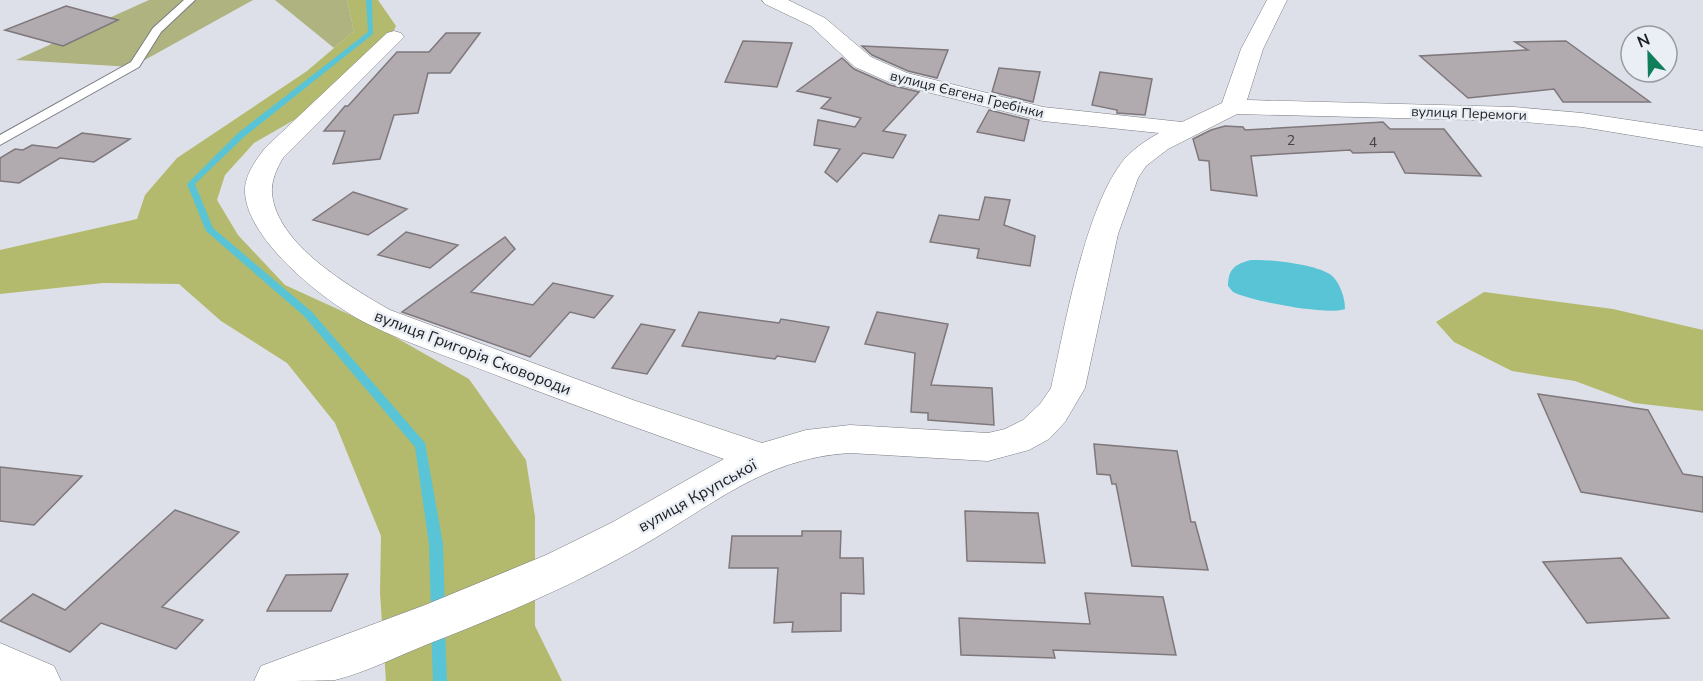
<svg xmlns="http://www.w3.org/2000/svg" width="1703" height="681" font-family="'Nunito Sans',sans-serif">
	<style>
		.green { fill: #aeb37f }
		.forest { fill: #b3ba6d }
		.water { fill: #59c4d6 }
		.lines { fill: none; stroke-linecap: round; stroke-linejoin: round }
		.stream { fill: #59c4d6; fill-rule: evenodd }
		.building { fill: #b1aaaf; stroke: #7e777b; stroke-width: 1.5 }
		.lane-casing { stroke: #7a7c83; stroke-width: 2 }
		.street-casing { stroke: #7a7c83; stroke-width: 1 }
		.lane { fill: #fff; fill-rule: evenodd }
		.street { fill: #fff; fill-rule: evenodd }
		.labels { text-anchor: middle; stroke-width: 5; stroke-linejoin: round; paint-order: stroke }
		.far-street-label { font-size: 14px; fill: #1d1e21; stroke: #eaeef5 }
		.number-label { font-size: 14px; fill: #424144 }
		.street-label { font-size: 16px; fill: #1d1e21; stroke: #eaeef5 }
	</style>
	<rect width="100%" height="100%" fill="#dde0e8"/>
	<path class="green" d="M 149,0 L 253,0 L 132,67 L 16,60 Z
		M 275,0 L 347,0 L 354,31 L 334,48 Z"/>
	<path class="forest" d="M 347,0 L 378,0 L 396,26 L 380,59 L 334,97 L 254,143 L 225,175 L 217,200 L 238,235 L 285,285 L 379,328 L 469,379 L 526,460 L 535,517 L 535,626 L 562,681 L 386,681 L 380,593 L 381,536 L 335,423 L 287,363 L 221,321 L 179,284 L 103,283 L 0,294 L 0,250 L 137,219 L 145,195 L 177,158 L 307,71 L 354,31 Z
		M 1484,292 L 1613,309 L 1703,330 L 1703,411 L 1634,403 L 1575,381 L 1512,371 L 1454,342 L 1436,322 Z"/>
	<path class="water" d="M 1251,260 C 1269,259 1316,264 1331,275 C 1340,282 1345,298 1345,309 C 1329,316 1250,301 1233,292 L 1228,286 C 1228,269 1235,264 1251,260 Z"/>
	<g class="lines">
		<path class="stream" d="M 366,0 L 372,0 L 373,34 L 244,137 L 195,184 L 213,228 L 312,312 L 425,443 L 443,544 L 445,612 L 443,616 L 438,618 L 433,616 L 431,612 L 429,544 L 415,447 L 304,316 L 206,231 L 187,184 L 238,133 L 368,32 Z
			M 438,622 L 443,624 L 445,628 L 447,681 L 433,681 L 431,628 L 433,624 Z"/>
	</g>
	<path class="building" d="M 66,6 L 118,20 L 63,46 L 5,30 Z
		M 446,33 L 480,33 L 450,73 L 428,73 L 418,113 L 394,115 L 380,159 L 333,164 L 345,131 L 324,131 L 345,106 L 348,106 L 397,52 L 429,52 Z
		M 743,41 L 792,43 L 777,87 L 725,82 Z
		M 1566,41 L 1650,102 L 1563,102 L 1554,89 L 1468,98 L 1420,56 L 1528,50 L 1515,42 Z
		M 862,46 L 948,50 L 937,78 L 908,71 L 872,55 Z
		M 842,58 L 854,69 L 890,85 L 919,92 L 883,131 L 906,135 L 893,158 L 863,153 L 837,182 L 825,172 L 840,149 L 814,145 L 818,120 L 855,127 L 861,118 L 821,108 L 831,98 L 797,91 Z
		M 999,68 L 1040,72 L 1033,102 L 992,92 Z
		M 1100,72 L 1152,79 L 1145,115 L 1117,113 L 1117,110 L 1092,105 Z
		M 989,110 L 1029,120 L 1024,141 L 977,132 Z
		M 1383,122 L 1390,129 L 1444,129 L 1481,176 L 1405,173 L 1394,152 L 1353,153 L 1350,150 L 1251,156 L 1257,196 L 1211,190 L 1209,161 L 1199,160 L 1193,139 L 1211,130 L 1225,126 L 1243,127 L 1245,130 Z
		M 82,133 L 130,139 L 94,162 L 60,158 L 19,183 L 0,181 L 0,158 L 15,149 L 23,150 L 32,145 L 57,148 Z
		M 353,192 L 407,209 L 368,235 L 313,220 Z
		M 985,197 L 1010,200 L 1004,225 L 1035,236 L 1030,266 L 977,258 L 979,249 L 930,242 L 939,215 L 979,220 Z
		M 406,232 L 458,245 L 430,268 L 378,255 Z
		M 505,237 L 515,249 L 471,292 L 533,305 L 553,283 L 613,296 L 594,318 L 570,312 L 530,357 L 402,312 Z
		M 699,312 L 779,323 L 781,319 L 829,327 L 815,362 L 777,356 L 775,359 L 682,346 Z
		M 877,312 L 948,324 L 931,385 L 992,388 L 994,425 L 928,420 L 928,413 L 911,412 L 915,353 L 865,344 Z
		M 641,324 L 675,330 L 647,374 L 612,368 Z
		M 1538,394 L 1648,410 L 1683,474 L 1703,477 L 1703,512 L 1581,492 Z
		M 1094,444 L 1177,451 L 1191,522 L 1195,522 L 1208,570 L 1132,566 L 1116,484 L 1112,484 L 1110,475 L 1097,474 Z
		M 0,467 L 82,476 L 34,525 L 0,521 Z
		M 175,510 L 239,532 L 162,607 L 203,620 L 176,649 L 101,623 L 70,652 L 0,621 L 33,594 L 65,610 Z
		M 965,511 L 1038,513 L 1045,563 L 967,561 Z
		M 802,531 L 841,531 L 840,558 L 863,558 L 864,594 L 841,593 L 841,631 L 792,632 L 793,622 L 774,623 L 778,568 L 729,568 L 732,536 L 802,536 Z
		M 1621,558 L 1669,618 L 1587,623 L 1543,562 Z
		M 348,574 L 331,611 L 267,611 L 286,575 Z
		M 1085,593 L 1163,597 L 1176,655 L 1053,650 L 1055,658 L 961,655 L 959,618 L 1090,624 Z"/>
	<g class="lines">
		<g class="lane-casing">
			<path id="lane" d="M 184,0 L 195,0 L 161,32 L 139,67 L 0,145 L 0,135 L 131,62 L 153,28 Z"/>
		</g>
		<g class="street-casing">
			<path id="street" d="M 762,0 L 788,0 L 825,18 L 871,57 L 907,73 L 1043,107 L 1182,122 L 1222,103 L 1241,49 L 1267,0 L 1287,0 L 1263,49 L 1247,100 L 1514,107 L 1582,113 L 1703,131 L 1703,147 L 1582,127 L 1514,121 L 1237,114 L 1168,149 L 1146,166 L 1138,178 L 1118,234 L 1085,388 L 1065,422 L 1049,439 L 1029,450 L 988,461 L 850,453 C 763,458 711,507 638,548 C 572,586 500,616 428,644 C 398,656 367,672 335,680 C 318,681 274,681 254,681 L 261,666 L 425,605 L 546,555 L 611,523 L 724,459 C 653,434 582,408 511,381 C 465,362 412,346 368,324 C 327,304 247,241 245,192 C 244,176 256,160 265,148 L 387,33 L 394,31 L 401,33 L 404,37 L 283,158 C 277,168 271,181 272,193 C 276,244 350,287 390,310 L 633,400 L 762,443 L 806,430 L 850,425 L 988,433 L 1005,429 L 1023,420 L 1040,404 L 1051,388 C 1065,327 1086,198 1129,154 C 1138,146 1148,139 1159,133 L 1043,121 L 891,83 L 855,67 L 811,26 L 765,4 Z
				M 0,643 L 54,666 L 61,681 L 0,681 Z"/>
		</g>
		<use href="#lane" class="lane"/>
		<use href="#street" class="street"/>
	</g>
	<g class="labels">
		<g class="far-street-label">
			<text transform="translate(967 94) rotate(14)" y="5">вулиця Євгена Гребінки</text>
			<text transform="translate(1469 113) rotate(2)" y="5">вулиця Перемоги</text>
		</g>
		<g class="number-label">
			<text x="1291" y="145">2</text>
			<text x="1373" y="147">4</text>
		</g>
		<g class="street-label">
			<text transform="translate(473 352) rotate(21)" y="6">вулиця Григорія Сковороди</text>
			<text transform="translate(697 495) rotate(-29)" y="6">вулиця Крупської</text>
		</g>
	</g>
	<g transform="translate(1649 54) rotate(338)"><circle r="28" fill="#eaeef5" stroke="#989ba0" stroke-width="1.5"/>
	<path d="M0-4.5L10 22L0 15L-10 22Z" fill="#0f7e5b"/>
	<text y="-9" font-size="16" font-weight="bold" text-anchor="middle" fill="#1d1e21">N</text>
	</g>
</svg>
